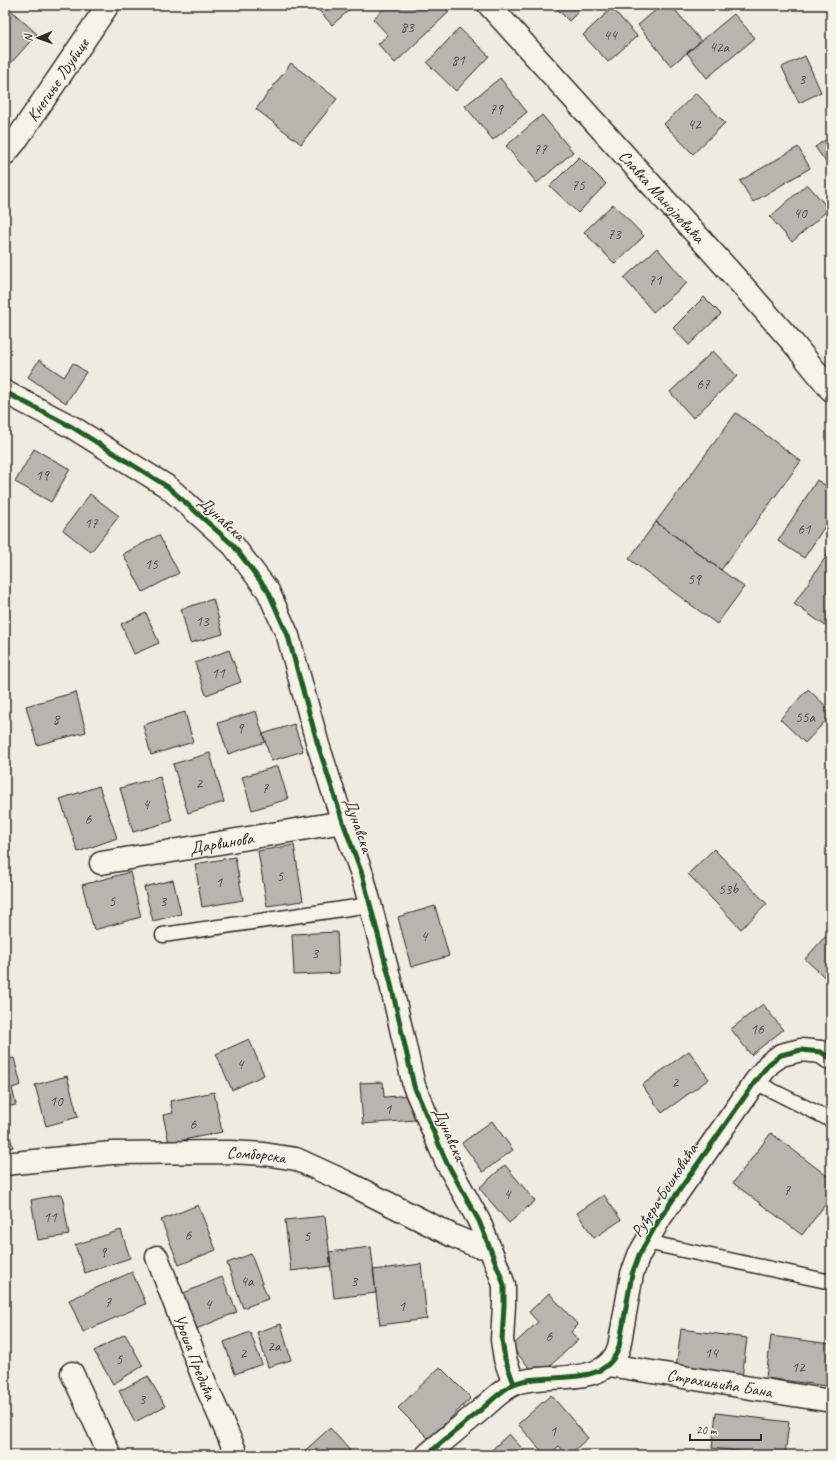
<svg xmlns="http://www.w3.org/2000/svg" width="836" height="1460" font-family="Caveat,sans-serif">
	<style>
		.building { fill: #b8b5ae; stroke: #2b2b2b }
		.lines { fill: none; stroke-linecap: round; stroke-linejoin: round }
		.lane-casing { stroke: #2b2b2b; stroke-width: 17 }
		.street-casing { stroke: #2b2b2b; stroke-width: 25 }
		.secondary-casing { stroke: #2b2b2b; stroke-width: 25 }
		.lane { stroke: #f7f3e8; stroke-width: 14 }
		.street { stroke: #f7f3e8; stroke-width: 22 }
		.secondary { stroke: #f7f3e8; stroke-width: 22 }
		.cycleway-casing { stroke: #f7f3e8; stroke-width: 8 }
		.cycleway { stroke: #1b5e20; stroke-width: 5 }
		.labels { text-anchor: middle; stroke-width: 3; stroke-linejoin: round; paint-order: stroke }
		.number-label { font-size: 15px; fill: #4e4e4c }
		.street-label { font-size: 17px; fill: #2b2b2b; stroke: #f7f3e8 }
	</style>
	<rect width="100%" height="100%" fill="#efebe0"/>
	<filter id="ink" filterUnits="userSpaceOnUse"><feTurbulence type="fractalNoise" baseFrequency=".025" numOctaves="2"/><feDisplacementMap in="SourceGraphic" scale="8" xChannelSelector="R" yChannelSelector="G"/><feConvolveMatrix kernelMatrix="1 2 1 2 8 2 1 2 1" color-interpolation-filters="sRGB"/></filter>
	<g filter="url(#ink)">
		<path class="building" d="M 5,5 L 37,34 L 11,63 L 5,57 Z
			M 314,5 L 355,5 L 332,25 Z
			M 388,5 L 443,5 L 449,12 L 395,63 L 378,44 L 388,35 L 373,19 Z
			M 553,5 L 585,5 L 569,21 Z
			M 662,5 L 671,5 L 701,41 L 671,66 L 638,25 Z
			M 612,8 L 637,36 L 608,62 L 583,35 Z
			M 734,14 L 755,38 L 707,78 L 687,53 Z
			M 459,28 L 489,56 L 456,91 L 427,63 Z
			M 805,56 L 821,92 L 799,103 L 782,67 Z
			M 291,63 L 337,99 L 301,144 L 256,109 Z
			M 500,78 L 527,112 L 493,140 L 465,106 Z
			M 696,93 L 725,123 L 693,154 L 664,124 Z
			M 542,115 L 573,152 L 537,183 L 506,146 Z
			M 831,136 L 831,169 L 815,147 Z
			M 798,147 L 810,168 L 753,202 L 740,181 Z
			M 579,157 L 606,184 L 578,213 L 550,186 Z
			M 807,184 L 829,209 L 792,242 L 770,217 Z
			M 613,204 L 644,236 L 615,264 L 584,232 Z
			M 657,248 L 687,283 L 653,312 L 624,278 Z
			M 704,297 L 721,314 L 689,345 L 673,328 Z
			M 713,351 L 737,376 L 693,418 L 670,392 Z
			M 39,360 L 64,377 L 73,363 L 86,372 L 66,403 L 28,377 Z
			M 736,413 L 801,461 L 721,570 L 656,522 Z
			M 34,449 L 70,469 L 51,502 L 15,482 Z
			M 817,480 L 831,489 L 831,517 L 804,558 L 778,541 Z
			M 90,494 L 119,516 L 91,552 L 63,530 Z
			M 656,522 L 744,587 L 717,624 L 629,559 Z
			M 159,535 L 179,573 L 143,592 L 123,554 Z
			M 831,549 L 831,622 L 827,627 L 794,604 Z
			M 213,599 L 223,634 L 190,643 L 181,609 Z
			M 146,613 L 159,643 L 134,654 L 121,624 Z
			M 229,650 L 241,682 L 206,695 L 195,663 Z
			M 808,689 L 831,711 L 831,715 L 805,743 L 780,719 Z
			M 76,692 L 86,732 L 37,745 L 26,706 Z
			M 256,711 L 265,742 L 228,754 L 218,723 Z
			M 185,712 L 193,742 L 151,755 L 143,725 Z
			M 294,724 L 303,751 L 271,761 L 263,734 Z
			M 210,753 L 224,802 L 188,813 L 173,764 Z
			M 278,766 L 288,799 L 252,810 L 242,777 Z
			M 160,777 L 172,821 L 133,832 L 120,788 Z
			M 99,786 L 117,838 L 78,852 L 60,799 Z
			M 294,845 L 303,901 L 267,906 L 258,851 Z
			M 714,849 L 767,904 L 741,929 L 688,874 Z
			M 235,857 L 243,900 L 202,907 L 195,864 Z
			M 130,872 L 141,917 L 94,930 L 82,885 Z
			M 173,880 L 181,914 L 153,921 L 144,887 Z
			M 435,906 L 449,956 L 411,967 L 398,917 Z
			M 831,930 L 831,983 L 805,959 Z
			M 337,932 L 339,973 L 294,975 L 292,934 Z
			M 763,1004 L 783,1030 L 751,1055 L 731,1029 Z
			M 249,1039 L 264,1075 L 232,1090 L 216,1054 Z
			M 689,1051 L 709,1079 L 662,1113 L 642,1085 Z
			M 14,1058 L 21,1085 L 12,1088 L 16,1105 L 5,1107 L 5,1060 Z
			M 67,1076 L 78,1117 L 46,1126 L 35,1085 Z
			M 383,1082 L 384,1097 L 413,1095 L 415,1120 L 363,1124 L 360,1083 Z
			M 214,1092 L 222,1132 L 169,1143 L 163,1115 L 173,1113 L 170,1101 Z
			M 492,1121 L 513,1150 L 483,1172 L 462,1143 Z
			M 6,1123 L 13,1147 L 5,1150 L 5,1124 Z
			M 771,1133 L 831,1179 L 831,1197 L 802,1235 L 733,1183 Z
			M 505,1165 L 535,1201 L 509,1223 L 479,1188 Z
			M 62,1194 L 69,1235 L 38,1240 L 31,1200 Z
			M 604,1195 L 621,1220 L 594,1238 L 577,1213 Z
			M 198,1205 L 216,1250 L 179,1265 L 161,1220 Z
			M 325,1216 L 331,1266 L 291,1271 L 285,1220 Z
			M 121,1230 L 130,1258 L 85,1273 L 75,1245 Z
			M 371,1247 L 376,1293 L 334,1298 L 329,1252 Z
			M 251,1254 L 268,1299 L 243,1308 L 227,1263 Z
			M 421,1264 L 427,1319 L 380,1325 L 373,1270 Z
			M 132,1272 L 146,1304 L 83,1332 L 69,1300 Z
			M 222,1277 L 237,1312 L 194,1330 L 179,1295 Z
			M 549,1293 L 578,1325 L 571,1332 L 578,1340 L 538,1377 L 511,1347 L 538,1322 L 529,1312 Z
			M 281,1324 L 291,1360 L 268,1367 L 257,1332 Z
			M 681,1329 L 747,1338 L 742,1378 L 676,1368 Z
			M 250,1332 L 262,1364 L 235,1374 L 224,1342 Z
			M 125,1334 L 143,1366 L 113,1384 L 94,1351 Z
			M 771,1336 L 831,1344 L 831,1357 L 827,1386 L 766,1378 Z
			M 440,1367 L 471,1398 L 429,1439 L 398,1408 Z
			M 148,1376 L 165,1406 L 135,1422 L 119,1391 Z
			M 551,1395 L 588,1438 L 569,1455 L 567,1455 L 559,1446 L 549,1455 L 545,1455 L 518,1424 Z
			M 716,1413 L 789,1422 L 785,1455 L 769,1455 L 712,1448 Z
			M 330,1428 L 354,1455 L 300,1455 Z
			M 509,1434 L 528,1455 L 486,1455 Z
			M 170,1448 L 178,1455 L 163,1455 Z"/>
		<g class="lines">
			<g class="lane-casing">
				<path id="lane" d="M 163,935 L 370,905
					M 755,1082 L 831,1120
					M 646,1242 L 831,1282"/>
			</g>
			<g class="street-casing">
				<g id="street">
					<path id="s1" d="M 5,154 L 15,142 L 108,5"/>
					<path d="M 5,392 L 72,427 L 168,487 L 233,545 L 268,591 L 288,636 L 318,745 L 343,822 L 362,874 L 390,980 L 414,1086 L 446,1161 L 479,1221 L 499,1271 L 504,1285 L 504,1305 L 502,1340 L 505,1359 L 514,1384"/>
					<path id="s2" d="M 101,863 L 343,822"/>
					<path id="s3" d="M 5,1164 L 111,1153 L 230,1152 L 264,1154 L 296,1159 L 344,1181 L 455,1237 L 477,1246 L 489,1247"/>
					<path id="s4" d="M 157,1257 L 207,1388 L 237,1455"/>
					<path id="s5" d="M 609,1365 L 831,1401"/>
					<path d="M 72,1373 L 110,1455"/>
					<path d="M 427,1455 C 445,1439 464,1424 483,1408 C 492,1400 503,1389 514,1384 C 547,1370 605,1391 619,1347 L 632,1274 L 639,1255 L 660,1218 L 755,1082 L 769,1064 L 781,1055 L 801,1050 L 821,1052 L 831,1059"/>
				</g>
			</g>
			<g class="secondary-casing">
				<g id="secondary">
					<path id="s6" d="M 489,5 L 743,286 L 793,343 L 831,390"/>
				</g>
			</g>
			<use href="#lane" class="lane"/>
			<use href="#street" class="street"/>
			<use href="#secondary" class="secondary"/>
			<g class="cycleway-casing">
				<path id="cycleway" d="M 5,392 L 72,427 L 168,487 L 233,545 L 268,591 L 288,636 L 318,745 L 343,822 L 362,874 L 390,980 L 414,1086 L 446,1161 L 479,1221 L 499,1271 L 504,1285 L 504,1305 L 502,1340 L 505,1359 L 514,1384
					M 427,1455 C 445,1439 464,1424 483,1408 C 492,1400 503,1389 514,1384 C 547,1370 605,1391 619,1347 L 632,1274 L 639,1255 L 660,1218 L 755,1082 L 769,1064 L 781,1055 L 801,1050 L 821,1052 L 831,1059"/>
			</g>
			<use href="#cycleway" class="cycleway"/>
		</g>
	</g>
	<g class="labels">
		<g class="number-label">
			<text x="407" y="32">83</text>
			<text x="610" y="40">44</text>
			<text x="719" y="52">42a</text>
			<text x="458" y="65">81</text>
			<text x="802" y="84">3</text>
			<text x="496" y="114">79</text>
			<text x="694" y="129">42</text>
			<text x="540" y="154">77</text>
			<text x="578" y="190">75</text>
			<text x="800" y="218">40</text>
			<text x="614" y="239">73</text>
			<text x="655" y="285">71</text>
			<text x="703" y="389">67</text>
			<text x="42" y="480">19</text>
			<text x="91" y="528">17</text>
			<text x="804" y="534">61</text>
			<text x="151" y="569">15</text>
			<text x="694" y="584">59</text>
			<text x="202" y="626">13</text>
			<text x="218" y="678">11</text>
			<text x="805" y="722">55a</text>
			<text x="56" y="724">8</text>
			<text x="240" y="733">9</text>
			<text x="199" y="788">2</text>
			<text x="265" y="793">7</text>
			<text x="146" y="809">4</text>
			<text x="88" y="824">6</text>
			<text x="280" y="881">5</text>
			<text x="219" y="887">1</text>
			<text x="728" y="894">53b</text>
			<text x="112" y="906">5</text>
			<text x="163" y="906">3</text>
			<text x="424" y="941">4</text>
			<text x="315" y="958">3</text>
			<text x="757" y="1034">16</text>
			<text x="240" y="1069">4</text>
			<text x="675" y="1087">2</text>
			<text x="56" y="1106">10</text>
			<text x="388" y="1114">1</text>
			<text x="193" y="1129">6</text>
			<text x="787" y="1195">7</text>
			<text x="507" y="1199">4</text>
			<text x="50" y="1222">11</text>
			<text x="188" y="1240">6</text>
			<text x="307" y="1241">5</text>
			<text x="103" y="1257">9</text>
			<text x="247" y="1286">4a</text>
			<text x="354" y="1286">3</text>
			<text x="108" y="1307">7</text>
			<text x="208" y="1309">4</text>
			<text x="402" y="1311">1</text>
			<text x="549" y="1341">6</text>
			<text x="274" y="1351">2a</text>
			<text x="243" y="1358">2</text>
			<text x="711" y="1358">14</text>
			<text x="119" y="1364">5</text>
			<text x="798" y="1372">12</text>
			<text x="142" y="1404">3</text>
			<text x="553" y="1436">1</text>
		</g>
		<g class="street-label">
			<text dy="6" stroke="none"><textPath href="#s1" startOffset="91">Кнегиње Љубице</textPath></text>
			<text dy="6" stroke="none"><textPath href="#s6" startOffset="258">Славка Манојловића</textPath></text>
			<text transform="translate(222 518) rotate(43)" y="6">Дунавска</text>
			<text transform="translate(359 825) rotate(71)" y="6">Дунавска</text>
			<text dy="6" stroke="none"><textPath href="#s2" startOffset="122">Дарвинова</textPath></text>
			<text transform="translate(450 1134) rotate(66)" y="6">Дунавска</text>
			<text dy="6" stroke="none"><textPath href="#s3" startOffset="252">Сомборска</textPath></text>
			<text transform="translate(664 1190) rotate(-57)" y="6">Руђера Бошковића</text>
			<text dy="6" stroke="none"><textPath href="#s4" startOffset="107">Уроша Предића</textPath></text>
			<text dy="6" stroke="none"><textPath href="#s5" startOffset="112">Страхињића Бана</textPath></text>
		</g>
	</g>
	<rect width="836" height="1460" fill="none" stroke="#f7f3e8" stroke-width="20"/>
	<rect x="10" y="10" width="816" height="1440" fill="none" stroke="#2b2b2b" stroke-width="1.5" filter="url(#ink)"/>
	<g transform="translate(38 38) rotate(268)" stroke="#f7f3e8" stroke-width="3" paint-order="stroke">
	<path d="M0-3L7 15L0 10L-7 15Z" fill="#2b2b2b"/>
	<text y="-6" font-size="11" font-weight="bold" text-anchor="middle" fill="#2b2b2b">N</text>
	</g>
	<path d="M690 1434v6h71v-6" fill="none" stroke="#2b2b2b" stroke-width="2"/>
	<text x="696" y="1434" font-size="12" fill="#2b2b2b" stroke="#f7f3e8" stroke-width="3" paint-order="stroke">20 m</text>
</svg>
